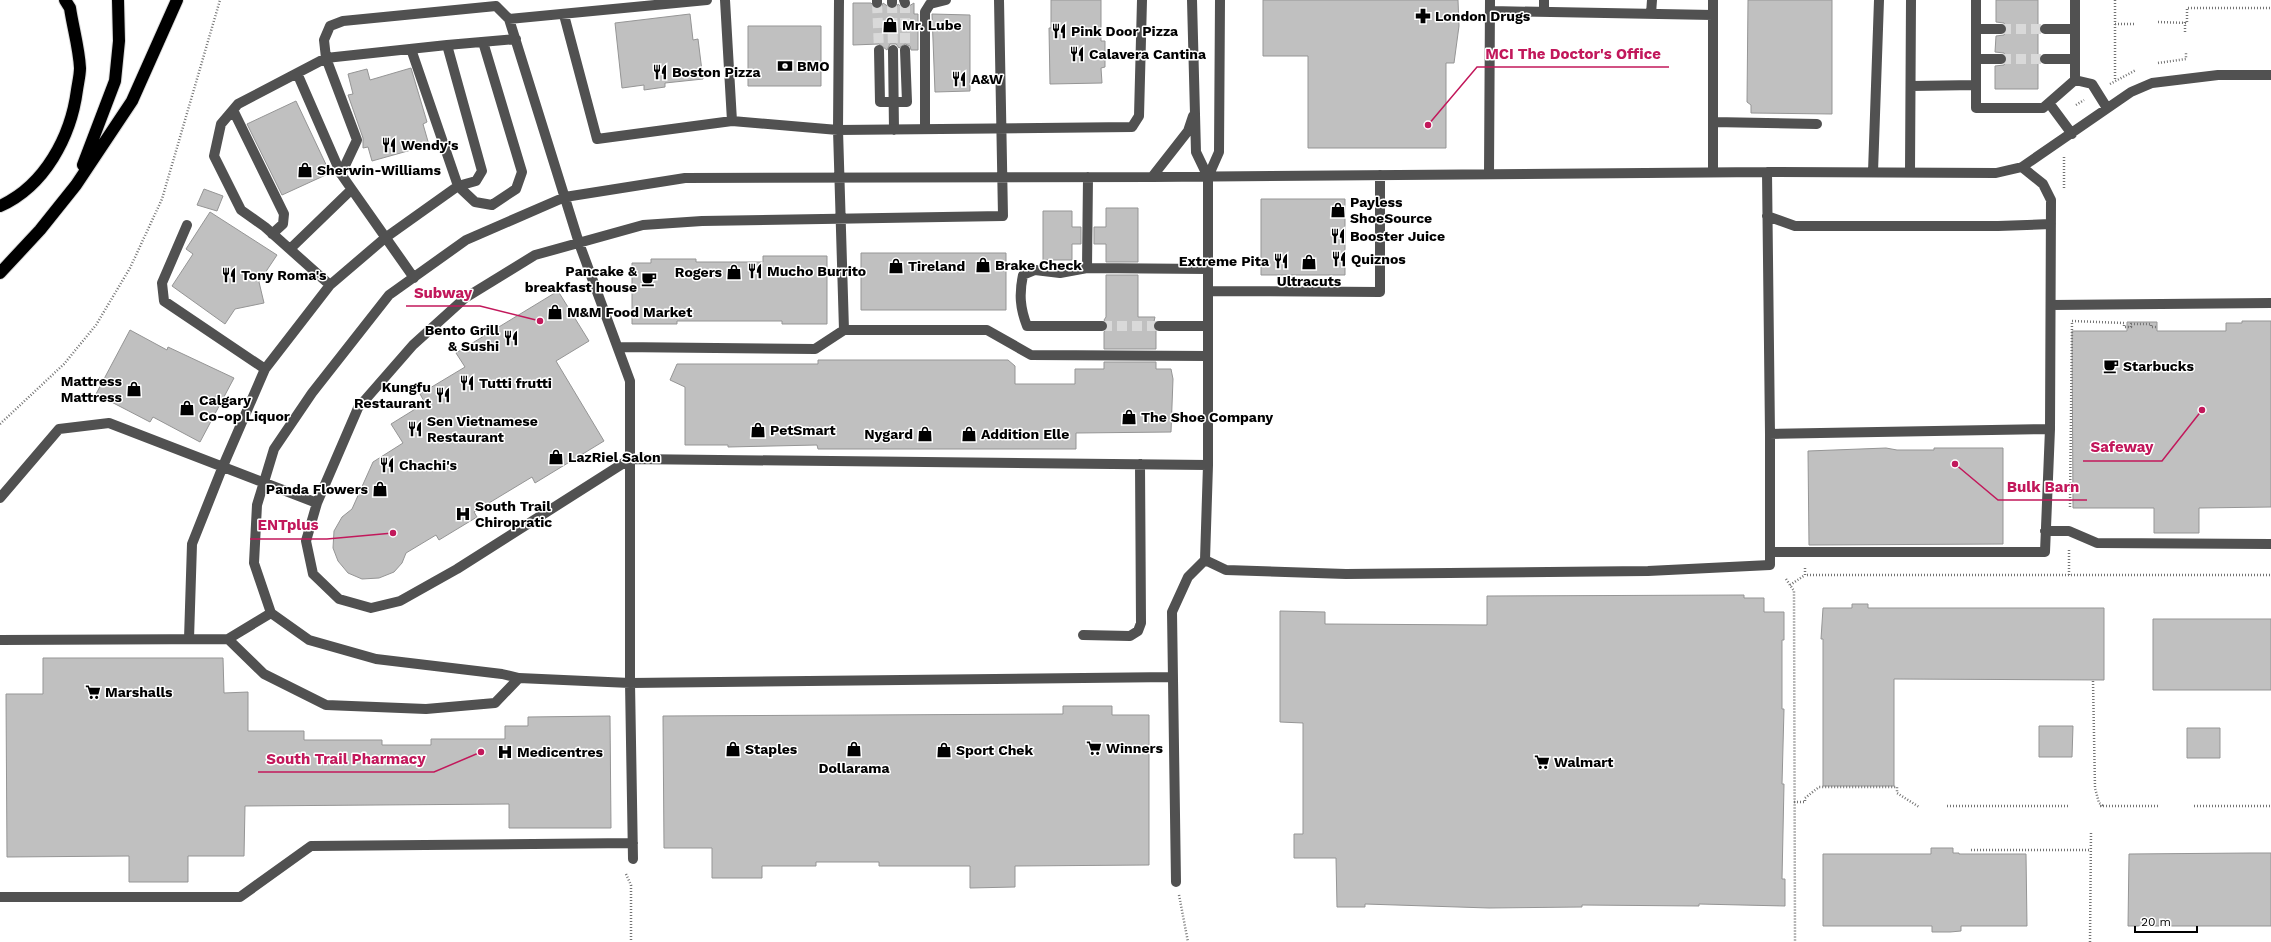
<svg xmlns="http://www.w3.org/2000/svg" width="2271" height="942" font-family="'Work Sans',sans-serif">
	<style>
		.building { fill: #c0c0c0; stroke: #959595 }
		.lines { fill: none; stroke-linecap: round; stroke-linejoin: round }
		.minor-tunnel { stroke: #d9d9d9; stroke-width: 10; stroke-dasharray: 10 5; stroke-linecap: butt }
		.highway-casing { stroke: #dbdbdb; stroke-width: 14 }
		.path { stroke: #737373; stroke-width: 2.5; stroke-dasharray: 1 2; stroke-linecap: butt }
		.minor { stroke: #515151; stroke-width: 10 }
		.highway { stroke: #000; stroke-width: 12 }
		.labels { text-anchor: middle; stroke-width: 3; stroke-linejoin: round; paint-order: stroke }
		.poi-label { font-size: 14px; font-weight: bold; fill: #000; stroke: #fff; text-anchor: start }
		.leader { fill: none; stroke: #c2185b; stroke-width: 1.5 }
		.callout-dot { fill: #c2185b; stroke: #fff; stroke-width: 1.5 }
		.callout-label { font-size: 15px; text-anchor: middle; font-weight: bold; fill: #c2185b; stroke: #fff; stroke-width: 3; stroke-linejoin: round; paint-order: stroke }
	</style>
	<rect width="100%" height="100%" fill="#fff"/>
	<path class="building" d="M 1051,0 L 1101,0 L 1101,41 L 1105,41 L 1105,67 L 1101,68 L 1102,83 L 1050,84 L 1049,28 L 1051,28 Z
		M 1263,0 L 1458,0 L 1459,26 L 1454,63 L 1446,63 L 1446,148 L 1308,148 L 1308,56 L 1263,56 Z
		M 1748,0 L 1832,0 L 1832,114 L 1751,113 L 1751,105 L 1747,102 Z
		M 1996,0 L 2038,0 L 2038,89 L 1995,89 L 1995,66 L 2004,65 L 2007,59 L 2004,53 L 1995,52 L 1996,36 L 2004,35 L 2007,29 L 2004,23 L 1996,22 Z
		M 853,3 L 871,3 L 877,9 L 881,8 L 883,3 L 892,9 L 896,8 L 898,4 L 904,9 L 914,3 L 914,14 L 918,14 L 918,50 L 911,50 L 910,46 L 905,44 L 899,48 L 896,44 L 890,44 L 887,50 L 879,44 L 853,45 Z
		M 690,14 L 693,40 L 698,39 L 703,79 L 665,83 L 665,87 L 644,90 L 644,85 L 622,88 L 615,23 Z
		M 932,14 L 970,15 L 970,91 L 935,92 Z
		M 748,26 L 821,26 L 821,86 L 748,86 Z
		M 411,68 L 427,122 L 423,124 L 429,145 L 372,161 L 368,147 L 363,148 L 363,138 L 348,95 L 353,94 L 348,74 L 367,69 L 370,80 Z
		M 296,101 L 330,173 L 282,195 L 247,124 Z
		M 204,189 L 223,196 L 217,211 L 197,205 Z
		M 1261,199 L 1345,199 L 1345,275 L 1261,275 Z
		M 1106,208 L 1138,208 L 1138,262 L 1106,262 L 1106,244 L 1094,244 L 1094,227 L 1106,227 Z
		M 1043,211 L 1072,211 L 1072,227 L 1081,227 L 1081,244 L 1072,244 L 1072,260 L 1043,260 Z
		M 210,212 L 277,255 L 259,282 L 264,303 L 235,309 L 225,324 L 172,286 L 193,254 L 186,249 Z
		M 861,253 L 1006,253 L 1006,310 L 861,310 Z
		M 763,256 L 827,256 L 827,324 L 782,324 L 782,321 L 677,321 L 677,324 L 632,324 L 632,263 L 651,263 L 651,259 L 696,259 L 696,262 L 763,262 Z
		M 1106,275 L 1138,275 L 1138,317 L 1155,317 L 1153,326 L 1156,331 L 1156,349 L 1104,349 L 1104,332 L 1108,326 L 1104,320 L 1106,317 Z
		M 558,291 L 589,341 L 556,361 L 604,441 L 535,483 L 532,477 L 474,512 L 477,517 L 439,540 L 436,535 L 406,553 L 402,563 L 394,572 L 379,578 L 362,579 L 348,573 L 338,561 L 333,548 L 334,531 L 342,517 L 352,509 L 373,462 L 403,443 L 391,424 L 425,403 L 420,394 L 465,367 L 456,353 Z
		M 2242,321 L 2271,321 L 2271,507 L 2199,508 L 2199,533 L 2154,533 L 2154,508 L 2073,508 L 2072,331 L 2127,331 L 2127,322 L 2157,322 L 2157,331 L 2226,331 L 2226,323 L 2242,323 Z
		M 130,330 L 167,350 L 168,347 L 234,378 L 200,442 L 153,417 L 150,422 L 96,394 Z
		M 818,360 L 1008,360 L 1015,366 L 1015,384 L 1075,384 L 1075,369 L 1104,369 L 1104,362 L 1156,362 L 1156,369 L 1171,369 L 1173,379 L 1171,432 L 1076,433 L 1076,449 L 818,449 L 817,445 L 728,447 L 728,445 L 685,445 L 685,387 L 670,380 L 677,364 L 818,364 Z
		M 1886,448 L 1897,450 L 1934,450 L 1934,448 L 2003,448 L 2003,544 L 1809,545 L 1808,451 Z
		M 1744,595 L 1744,598 L 1764,598 L 1764,612 L 1784,612 L 1784,640 L 1782,640 L 1782,709 L 1784,709 L 1782,784 L 1784,784 L 1782,879 L 1785,879 L 1785,906 L 1699,904 L 1699,906 L 1582,905 L 1582,907 L 1489,908 L 1365,904 L 1365,907 L 1337,907 L 1336,858 L 1294,858 L 1294,834 L 1303,834 L 1303,723 L 1280,722 L 1280,611 L 1325,612 L 1325,624 L 1487,625 L 1487,596 Z
		M 1852,604 L 1868,604 L 1868,608 L 2104,608 L 2104,680 L 1894,679 L 1894,786 L 1823,786 L 1823,639 L 1821,639 L 1823,608 L 1852,608 Z
		M 2153,619 L 2271,619 L 2271,690 L 2153,690 Z
		M 43,658 L 223,658 L 224,693 L 248,692 L 248,731 L 304,731 L 304,740 L 382,740 L 382,745 L 431,745 L 431,739 L 505,739 L 505,726 L 528,726 L 528,717 L 610,716 L 611,828 L 509,828 L 509,804 L 245,806 L 244,856 L 188,856 L 188,882 L 129,882 L 129,856 L 7,857 L 6,694 L 43,694 Z
		M 1063,706 L 1112,706 L 1112,715 L 1149,715 L 1149,865 L 1015,866 L 1015,887 L 970,888 L 970,866 L 879,866 L 879,862 L 816,862 L 816,866 L 762,866 L 762,878 L 712,878 L 712,848 L 664,848 L 663,716 L 1063,714 Z
		M 2039,726 L 2073,726 L 2072,757 L 2039,757 Z
		M 2187,728 L 2220,728 L 2220,758 L 2187,758 Z
		M 1931,848 L 1953,848 L 1953,853 L 1959,853 L 1959,854 L 2026,854 L 2027,926 L 1961,926 L 1961,931 L 1950,932 L 1932,932 L 1932,926 L 1823,926 L 1823,854 L 1931,854 Z
		M 2250,853 L 2271,853 L 2271,926 L 2128,926 L 2129,854 Z"/>
	<g class="lines">
		<path class="minor-tunnel" d="M 877,3 L 879,50
			M 892,3 L 893,50
			M 905,3 L 905,50
			M 2001,29 L 2045,29
			M 2001,59 L 2045,59
			M 1102,326 L 1159,326"/>
		<g class="highway-casing">
			<path id="highway" d="M 83,165 L 115,81 L 119,41 L 118,0
				M 0,206 C 45,186 71,136 77,90 C 78,83 80,75 80,68 C 79,48 73,28 70,8 L 65,0
				M 0,273 L 40,230 L 76,185 L 132,101 L 177,0"/>
		</g>
		<path class="path" d="M 2115,0 L 2115,81
			M 2158,22 L 2187,23 L 2187,8 L 2271,8
			M 2185,22 L 2185,33
			M 2115,24 L 2135,24
			M 2158,63 L 2186,59 L 2186,52
			M 2110,84 L 2136,70
			M 2076,105 L 2084,100
			M 2064,157 L 2064,189
			M 2072,321 L 2124,323 L 2124,327 L 2131,327 L 2131,324 L 2151,324 L 2151,327 L 2157,327
			M 0,424 L 64,364 L 96,325 L 130,268 L 162,199 L 220,0
			M 2070,507 L 2072,322
			M 1805,568 L 1805,575 L 2271,575
			M 2069,575 L 2069,550
			M 1786,579 L 1794,591 L 1795,942
			M 1790,585 L 1805,575
			M 2093,681 L 2095,788 L 2099,803 L 2103,806
			M 1794,802 L 1805,802 L 1805,798 L 1819,787 L 1897,787 L 1897,793 L 1919,807
			M 1947,806 L 2070,806
			M 2100,806 L 2159,806
			M 2194,806 L 2271,806
			M 1971,850 L 2091,850
			M 626,874 L 631,885 L 631,942
			M 1179,895 L 1188,942
			M 2090,942 L 2091,831"/>
		<path class="minor" d="M 725,0 L 732,121
			M 839,0 L 838,130 L 844,330
			M 877,0 L 877,3
			M 892,0 L 892,3
			M 904,0 L 905,3
			M 999,0 L 1003,216 L 702,221 L 643,225 L 535,255 L 465,298 L 413,345 L 358,408 L 317,503 L 306,541 L 313,574 L 339,599 L 371,608 L 400,601 L 457,569 L 630,459 L 1208,465
			M 1192,0 L 1196,152 L 1208,177
			M 1544,0 L 1544,12
			M 1976,0 L 1976,108 L 2043,108 L 2075,80 L 2075,0
			M 1490,11 L 1713,15
			M 1651,14 L 1652,0
			M 564,15 L 597,139 L 732,121 L 838,130 L 1132,127 L 1139,116 L 1142,0
			M 509,19 L 707,0
			M 1976,29 L 2001,29
			M 2045,29 L 2075,29
			M 447,45 L 326,58 L 238,104 L 221,124 L 214,156 L 241,210 L 265,227 L 330,285 L 385,238 L 458,186 L 476,181 L 482,171 L 447,45 L 516,39
			M 411,49 L 458,186 L 475,202 L 492,205 L 516,189 L 522,172 L 483,42
			M 879,50 L 880,102 L 907,102 L 905,50
			M 893,50 L 894,130
			M 1976,59 L 2001,59
			M 2045,59 L 2075,59
			M 297,73 L 341,174 L 414,278
			M 2075,80 L 2092,84 L 2107,108
			M 1911,86 L 1976,85
			M 2049,103 L 2072,134
			M 233,110 L 284,214 L 283,224 L 272,234
			M 1713,122 L 1817,124
			M 925,129 L 925,12 L 930,4 L 946,0
			M 1713,172 L 1713,0
			M 1873,172 L 1879,0
			M 1910,172 L 1911,0
			M 341,174 L 357,140 L 326,58 L 324,40 L 330,26 L 343,21 L 496,6 L 509,19 L 579,243 L 630,381 L 630,683 L 633,859
			M 1489,174 L 1490,0
			M 1088,177 L 1087,268 L 1208,269
			M 1152,177 L 1188,131 L 1193,116
			M 1767,216 L 1795,226 L 1998,226 L 2051,224
			M 187,225 L 162,283 L 164,301 L 265,369
			M 290,249 L 351,190
			M 1087,268 L 1060,273 L 1035,270 L 1023,275 C 1019,294 1020,308 1027,326 L 1102,326
			M 1208,291 L 1380,292 L 1380,175
			M 2051,305 L 2271,303
			M 1159,326 L 1208,326
			M 618,347 L 815,349 L 844,330 L 987,330 L 1031,355 L 1208,356
			M 2050,429 L 1770,434 L 1767,172 L 1996,173 L 2022,167 L 2131,92 L 2152,83 L 2218,75 L 2271,75
			M 0,498 L 59,429 L 109,423 L 317,503
			M 2045,531 L 2069,531 L 2097,543 L 2271,544
			M 1770,552 L 2045,552 L 2050,429 L 2051,200 L 2043,184 L 2022,167
			M 1205,560 L 1226,570 L 1346,574 L 1648,571 L 1770,565 L 1770,434
			M 1083,635 L 1130,636 L 1138,631 L 1141,623 L 1140,464
			M 189,639 L 192,544 L 223,466 L 265,369 L 330,285
			M 228,639 L 264,674 L 326,705 L 426,709 L 495,703 L 519,678
			M 0,640 L 228,639 L 271,613
			M 1173,677 L 630,683 L 519,678 L 502,674 L 376,659 L 309,640 L 271,613 L 254,563 L 257,505 L 274,449 L 312,393 L 389,295 L 466,240 L 565,197 L 685,178 L 1152,177 L 1767,172
			M 1176,882 L 1172,612 L 1188,577 L 1205,560 L 1208,465 L 1208,177 L 1219,152 L 1220,0
			M 0,897 L 240,897 L 311,846 L 633,843"/>
		<use href="#highway" class="highway"/>
	</g>
	<defs>
		<g id="pharmacy-bare" transform="scale(1.2)"><path d="M-2-6h4v4h4v4h-4v4h-4v-4h-4v-4h4Z" fill="#000" stroke="#fff" stroke-width="2.5" paint-order="stroke"/></g>
		<g id="shop-bare" transform="scale(1.2)"><path d="M-5-2.5h2.3a2.7 3.5 0 0 1 5.4 0H5L5.5 6h-11ZM-1.5-2.5h3a1.5 2.3 0 0 0-3 0Z" fill="#000" stroke="#fff" stroke-width="2.5" paint-order="stroke"/></g>
		<g id="restaurant-bare" transform="scale(1.2)"><path d="M-5-6h1v4h1v-4h1v4h1v-4h1v5L-1.5 .5V6h-2V.5L-5-1ZM5-6V6H3V1.5H1.5Q1.5-4 5-6Z" fill="#000" stroke="#fff" stroke-width="2.5" paint-order="stroke"/></g>
		<g id="bank-bare" transform="scale(1.2)"><path d="M-6-4H6V4H-6ZM0-2.3a2.3 2.3 0 1 0 0 4.6a2.3 2.3 0 1 0 0-4.6Z" fill="#000" stroke="#fff" stroke-width="2.5" paint-order="stroke"/></g>
		<g id="cafe-bare" transform="scale(1.2)"><path d="M-5.5-4.5H6V0H3Q3 3.5 0 3.5H-2.5Q-5.5 3.5-5.5 0ZM3-3.2v2h1.7v-2ZM-6 4.5H4V6H-6Z" fill="#000" stroke="#fff" stroke-width="2.5" paint-order="stroke"/></g>
		<g id="hospital-bare" transform="scale(1.2)"><path d="M-5-5h3v3.5h4V-5h3V5h-3V1.5h-4V5h-3Z" fill="#000" stroke="#fff" stroke-width="2.5" paint-order="stroke"/></g>
		<g id="supermarket-bare" transform="scale(1.2)"><path d="M-6-5.5h2.5l.6 2H6L4.5 2H-2.5L-4.4-4H-6ZM-1.5 3.2a1.3 1.3 0 1 0 .1 0ZM3 3.2a1.3 1.3 0 1 0 .1 0Z" fill="#000" stroke="#fff" stroke-width="2.5" paint-order="stroke"/></g>
	</defs>
	<g fill-rule="evenodd">
		<use href="#pharmacy-bare" x="1423" y="16"/>
		<use href="#shop-bare" x="890" y="25"/>
		<use href="#restaurant-bare" x="1059" y="31"/>
		<use href="#restaurant-bare" x="1077" y="54"/>
		<use href="#bank-bare" x="785" y="66"/>
		<use href="#restaurant-bare" x="660" y="72"/>
		<use href="#restaurant-bare" x="959" y="79"/>
		<use href="#restaurant-bare" x="389" y="145"/>
		<use href="#shop-bare" x="305" y="170"/>
		<use href="#shop-bare" x="1338" y="210"/>
		<use href="#restaurant-bare" x="1338" y="236"/>
		<use href="#restaurant-bare" x="1339" y="259"/>
		<use href="#restaurant-bare" x="1281" y="261"/>
		<use href="#shop-bare" x="1309" y="262"/>
		<use href="#shop-bare" x="983" y="265"/>
		<use href="#shop-bare" x="896" y="266"/>
		<use href="#restaurant-bare" x="755" y="271"/>
		<use href="#shop-bare" x="734" y="272"/>
		<use href="#restaurant-bare" x="229" y="275"/>
		<use href="#cafe-bare" x="649" y="279"/>
		<use href="#shop-bare" x="555" y="312"/>
		<use href="#restaurant-bare" x="511" y="338"/>
		<use href="#cafe-bare" x="2111" y="366"/>
		<use href="#restaurant-bare" x="467" y="383"/>
		<use href="#shop-bare" x="134" y="389"/>
		<use href="#restaurant-bare" x="443" y="395"/>
		<use href="#shop-bare" x="187" y="408"/>
		<use href="#shop-bare" x="1129" y="417"/>
		<use href="#restaurant-bare" x="415" y="429"/>
		<use href="#shop-bare" x="758" y="430"/>
		<use href="#shop-bare" x="925" y="434"/>
		<use href="#shop-bare" x="969" y="434"/>
		<use href="#shop-bare" x="556" y="457"/>
		<use href="#restaurant-bare" x="387" y="465"/>
		<use href="#shop-bare" x="380" y="489"/>
		<use href="#hospital-bare" x="463" y="514"/>
		<use href="#supermarket-bare" x="93" y="692"/>
		<use href="#supermarket-bare" x="1094" y="748"/>
		<use href="#shop-bare" x="733" y="749"/>
		<use href="#shop-bare" x="854" y="749"/>
		<use href="#shop-bare" x="944" y="750"/>
		<use href="#hospital-bare" x="505" y="752"/>
		<use href="#supermarket-bare" x="1542" y="762"/>
	</g>
	<g class="labels">
		<g class="poi-label">
			<text x="1435" y="21">London Drugs</text>
			<text x="902" y="30">Mr. Lube</text>
			<text x="1071" y="36">Pink Door Pizza</text>
			<text x="1089" y="59">Calavera Cantina</text>
			<text x="797" y="71">BMO</text>
			<text x="672" y="77">Boston Pizza</text>
			<text x="971" y="84">A&amp;W</text>
			<text x="401" y="150">Wendy's</text>
			<text x="317" y="175">Sherwin-Williams</text>
			<text x="1350" y="207">Payless<tspan x="1350" dy="16">ShoeSource</tspan></text>
			<text x="1350" y="241">Booster Juice</text>
			<text x="1351" y="264">Quiznos</text>
			<text x="1269" y="266" text-anchor="end">Extreme Pita</text>
			<text x="995" y="270">Brake Check</text>
			<text x="908" y="271">Tireland</text>
			<text x="637" y="276" text-anchor="end">Pancake &amp;<tspan x="637" dy="16">breakfast house</tspan></text>
			<text x="767" y="276">Mucho Burrito</text>
			<text x="722" y="277" text-anchor="end">Rogers</text>
			<text x="241" y="280">Tony Roma's</text>
			<text x="1309" y="286" text-anchor="middle">Ultracuts</text>
			<text x="567" y="317">M&amp;M Food Market</text>
			<text x="499" y="335" text-anchor="end">Bento Grill<tspan x="499" dy="16">&amp; Sushi</tspan></text>
			<text x="2123" y="371">Starbucks</text>
			<text x="122" y="386" text-anchor="end">Mattress<tspan x="122" dy="16">Mattress</tspan></text>
			<text x="479" y="388">Tutti frutti</text>
			<text x="431" y="392" text-anchor="end">Kungfu<tspan x="431" dy="16">Restaurant</tspan></text>
			<text x="199" y="405">Calgary<tspan x="199" dy="16">Co-op Liquor</tspan></text>
			<text x="1141" y="422">The Shoe Company</text>
			<text x="427" y="426">Sen Vietnamese<tspan x="427" dy="16">Restaurant</tspan></text>
			<text x="770" y="435">PetSmart</text>
			<text x="913" y="439" text-anchor="end">Nygard</text>
			<text x="981" y="439">Addition Elle</text>
			<text x="568" y="462">LazRiel Salon</text>
			<text x="399" y="470">Chachi's</text>
			<text x="368" y="494" text-anchor="end">Panda Flowers</text>
			<text x="475" y="511">South Trail<tspan x="475" dy="16">Chiropratic</tspan></text>
			<text x="105" y="697">Marshalls</text>
			<text x="1106" y="753">Winners</text>
			<text x="745" y="754">Staples</text>
			<text x="956" y="755">Sport Chek</text>
			<text x="517" y="757">Medicentres</text>
			<text x="1554" y="767">Walmart</text>
			<text x="854" y="773" text-anchor="middle">Dollarama</text>
		</g>
	</g>
	<path class="leader" d="M1428 125L1477 67H1669M540 321L480 306H406M2202 410L2162 461H2083M1955 464L1998 500H2087M393 533L327 539H250M481 752L434 772H258"/>
	<g class="callout-dot">
		<circle cx="1428" cy="125" r="4"/>
		<circle cx="540" cy="321" r="4"/>
		<circle cx="2202" cy="410" r="4"/>
		<circle cx="1955" cy="464" r="4"/>
		<circle cx="393" cy="533" r="4"/>
		<circle cx="481" cy="752" r="4"/>
	</g>
	<g class="callout-label">
		<text x="1573" y="59">MCI The Doctor's Office</text>
		<text x="443" y="298">Subway</text>
		<text x="2122" y="452">Safeway</text>
		<text x="2043" y="492">Bulk Barn</text>
		<text x="288" y="530">ENTplus</text>
		<text x="346" y="764">South Trail Pharmacy</text>
	</g>
	<path d="M2135 926v6h62v-6" fill="none" stroke="#000000" stroke-width="2"/>
	<text x="2141" y="926" font-size="12" fill="#000000" stroke="#ffffff" stroke-width="3" paint-order="stroke">20 m</text>
</svg>
